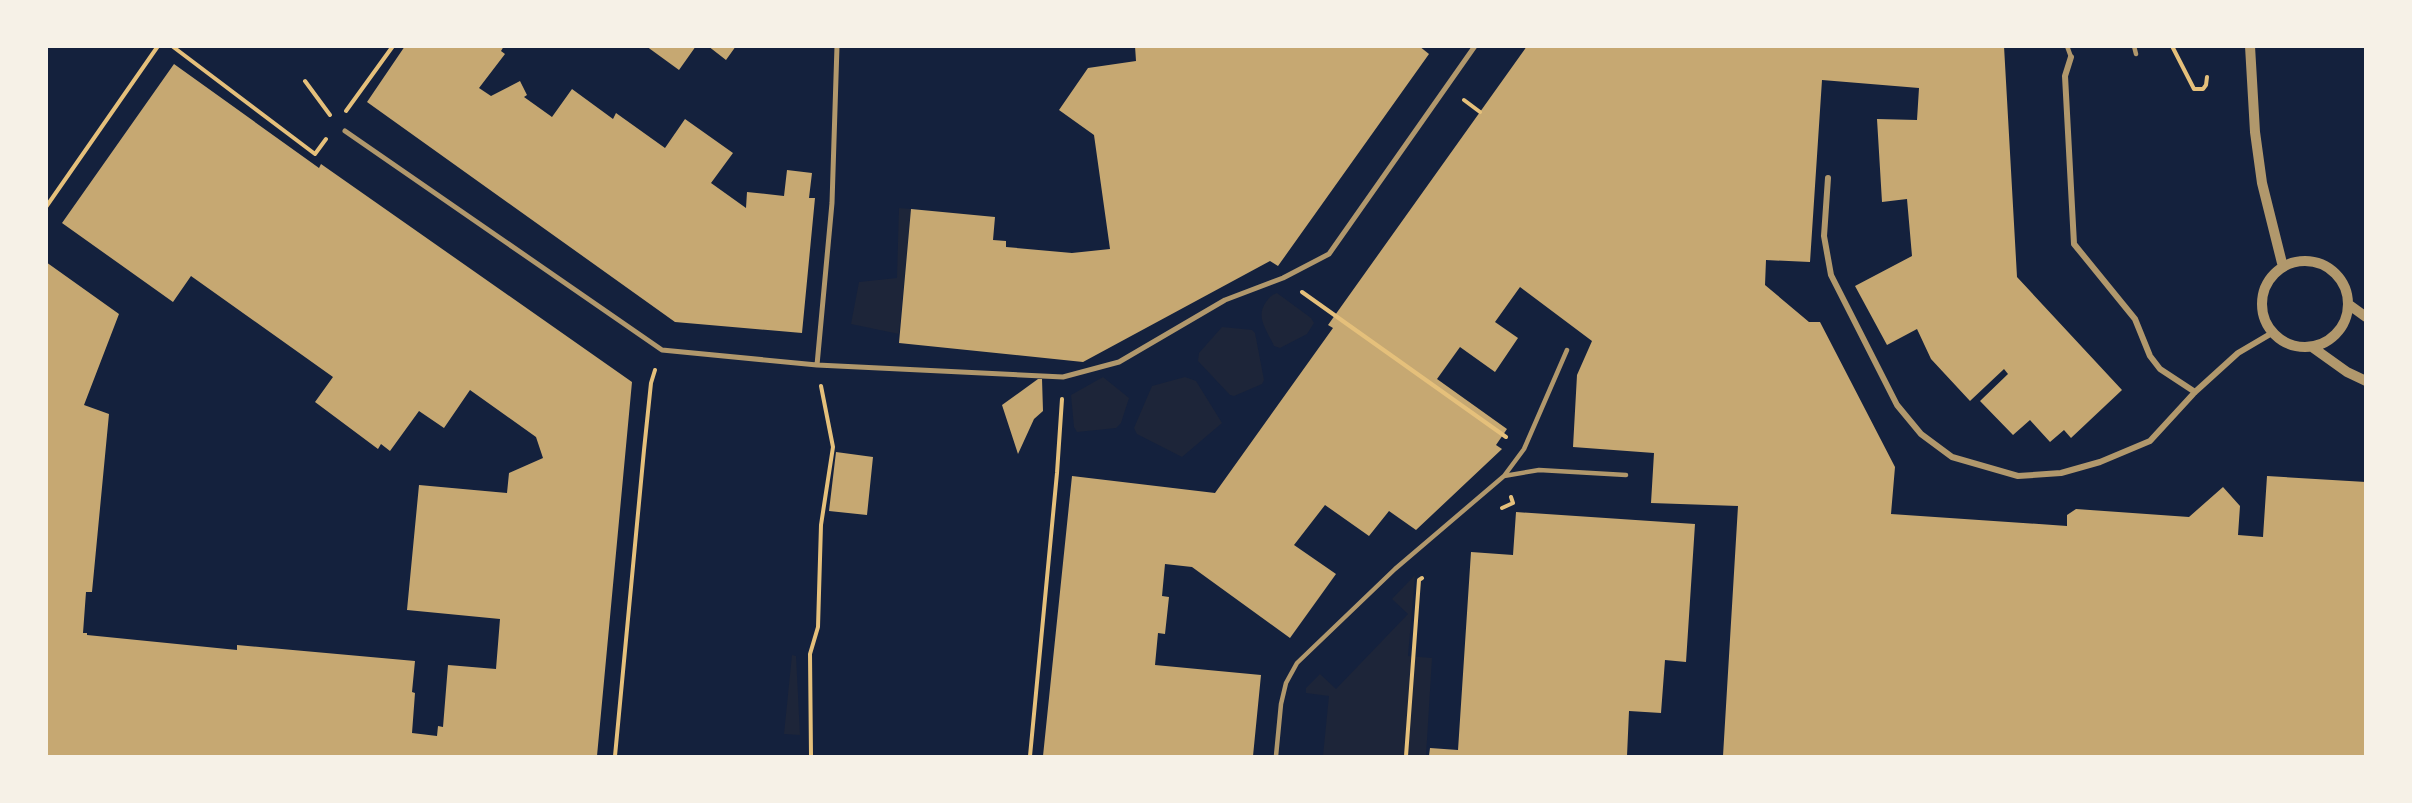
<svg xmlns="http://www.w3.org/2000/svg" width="2412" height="803" font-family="Inter,sans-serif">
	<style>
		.green { fill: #1d2539 }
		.building { fill: #c6a872 }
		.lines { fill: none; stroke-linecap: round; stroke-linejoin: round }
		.path { stroke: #e5c07b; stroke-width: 4 }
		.service { stroke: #b1986c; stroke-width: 4.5 }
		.pedestrian { stroke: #b1986c; stroke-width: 5 }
		.minor { stroke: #b1986c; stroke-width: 6 }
		.tertiary { stroke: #b1986c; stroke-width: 10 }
	</style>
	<rect width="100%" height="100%" fill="#14213d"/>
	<path class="green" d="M 899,208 L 911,209 L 899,334 L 851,324 L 859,282 L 897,278 Z
		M 1277,293 L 1311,318 L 1314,323 L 1307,334 L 1280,348 L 1274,346 C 1267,330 1255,317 1266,302 C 1270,297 1271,295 1277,293 Z
		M 1222,327 L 1252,330 L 1255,333 L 1264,380 L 1262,384 L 1234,396 L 1230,395 L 1198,361 L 1199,353 Z
		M 1103,377 L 1129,398 L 1121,423 L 1116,428 L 1077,432 L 1074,427 L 1071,395 Z
		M 1185,377 L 1196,381 L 1222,423 L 1182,457 L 1137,434 L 1134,428 L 1152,386 Z
		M 1415,575 L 1408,656 L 1432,658 L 1426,756 L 1323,756 L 1329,696 L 1306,693 L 1306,688 L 1320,674 L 1336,689 L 1408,614 L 1392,599 Z
		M 792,655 L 796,656 L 800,735 L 784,734 Z"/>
	<path class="building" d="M 405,46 L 504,46 L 501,51 L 505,54 L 479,88 L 491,96 L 520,81 L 527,95 L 524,97 L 552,117 L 572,89 L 613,119 L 616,113 L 665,148 L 685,119 L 733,153 L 711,183 L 746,208 L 747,192 L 784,196 L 787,170 L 812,173 L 809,198 L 815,198 L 802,333 L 675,322 L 367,102 Z
		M 646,46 L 696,46 L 679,70 Z
		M 708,46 L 736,46 L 726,60 Z
		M 1135,46 L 1419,46 L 1429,54 L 1278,266 L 1270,261 L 1083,362 L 899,343 L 911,209 L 995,217 L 993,240 L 1006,241 L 1006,247 L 1072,253 L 1110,249 L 1094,135 L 1059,110 L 1088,68 L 1136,61 Z
		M 1527,46 L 2004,46 L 2017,277 L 2122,390 L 2071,438 L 2064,430 L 2050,442 L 2030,420 L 2013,435 L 1980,401 L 2008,374 L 2004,369 L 1970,401 L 1931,359 L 1917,329 L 1887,345 L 1855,286 L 1912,256 L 1907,199 L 1882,202 L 1877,119 L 1917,120 L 1919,88 L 1822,80 L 1810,262 L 1766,260 L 1765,285 L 1809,322 L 1820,322 L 1895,467 L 1891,514 L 2067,526 L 2067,515 L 2076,509 L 2189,517 L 2223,487 L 2240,506 L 2238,535 L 2263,537 L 2267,476 L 2366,482 L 2366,756 L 1723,756 L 1738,506 L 1651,503 L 1654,453 L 1573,447 L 1577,375 L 1592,341 L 1520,287 L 1495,322 L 1518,338 L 1495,372 L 1460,347 L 1437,379 L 1507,429 L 1496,445 L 1502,449 L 1416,530 L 1389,511 L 1369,536 L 1325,505 L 1294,545 L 1336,574 L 1290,638 L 1192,567 L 1165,564 L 1162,596 L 1169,597 L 1165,634 L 1158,633 L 1155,665 L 1261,675 L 1253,756 L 1043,756 L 1072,476 L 1215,493 L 1333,328 L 1328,325 Z
		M 174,64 L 319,168 L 321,164 L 632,382 L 597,756 L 46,756 L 46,262 L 119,314 L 84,405 L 109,414 L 92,592 L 86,592 L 83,633 L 87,633 L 87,635 L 237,650 L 237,645 L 415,661 L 412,692 L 415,693 L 412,733 L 437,736 L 438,726 L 443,727 L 448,665 L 496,669 L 500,619 L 407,610 L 419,485 L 507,493 L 509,473 L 543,458 L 536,437 L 470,390 L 444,428 L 419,411 L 390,451 L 381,444 L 378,449 L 315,402 L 333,377 L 191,276 L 173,302 L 62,223 Z
		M 1038,379 L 1042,379 L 1043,411 L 1034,419 L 1018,454 L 1002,405 Z
		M 836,452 L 873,457 L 867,515 L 829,511 Z
		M 1516,512 L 1695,524 L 1686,662 L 1665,660 L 1661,713 L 1629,711 L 1627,756 L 1429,756 L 1430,748 L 1458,750 L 1471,552 L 1513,555 Z"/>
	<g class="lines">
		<path class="path" d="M 172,46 L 315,154 L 326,139
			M 2172,46 L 2194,89 L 2203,89 L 2206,85 L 2207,77
			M 305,81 L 330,115
			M 1464,100 L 1480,112
			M 346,111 L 393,46
			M 46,207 L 158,46
			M 1302,292 L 1506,437
			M 1502,508 L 1513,503 L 1511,497
			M 615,756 L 644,450 L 651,383 L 655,370
			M 811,756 L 810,654 L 818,627 L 821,525 L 833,447 L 821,386
			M 1030,756 L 1057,473 L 1062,399
			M 1406,756 L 1419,580 L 1422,578"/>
		<path class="service" d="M 2067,46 L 2071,57
			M 2134,46 L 2136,54
			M 1504,476 L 1524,449 L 1567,350
			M 1276,756 L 1281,704 L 1286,683 L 1297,663 L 1395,569 L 1504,476 L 1539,470 L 1626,475"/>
		<path class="pedestrian" d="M 345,131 L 662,350 L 817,365 L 1063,377 L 1119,362 L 1225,300 L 1283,278 L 1329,254 L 1475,46
			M 817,365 L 832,203 L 837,46"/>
		<path class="minor" d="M 2071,57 L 2065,76 L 2074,244 L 2135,319 L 2150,356 L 2160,369 L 2195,392
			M 1828,178 L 1824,236 L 1831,275 L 1897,405 L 1921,434 L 1952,457 L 2018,476 L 2061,473 L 2100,462 L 2150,441 L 2195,392 L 2238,353 L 2272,333"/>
		<path class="tertiary" d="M 2250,46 L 2255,132 L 2262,183 L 2283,267
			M2262 304a43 43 0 1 1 86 0a43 43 0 1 1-86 0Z
			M 2348,304 L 2366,317
			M 2312,347 L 2347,372 L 2366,381"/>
	</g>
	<rect width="2412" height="803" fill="none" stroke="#f6f1e7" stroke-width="96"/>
</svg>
